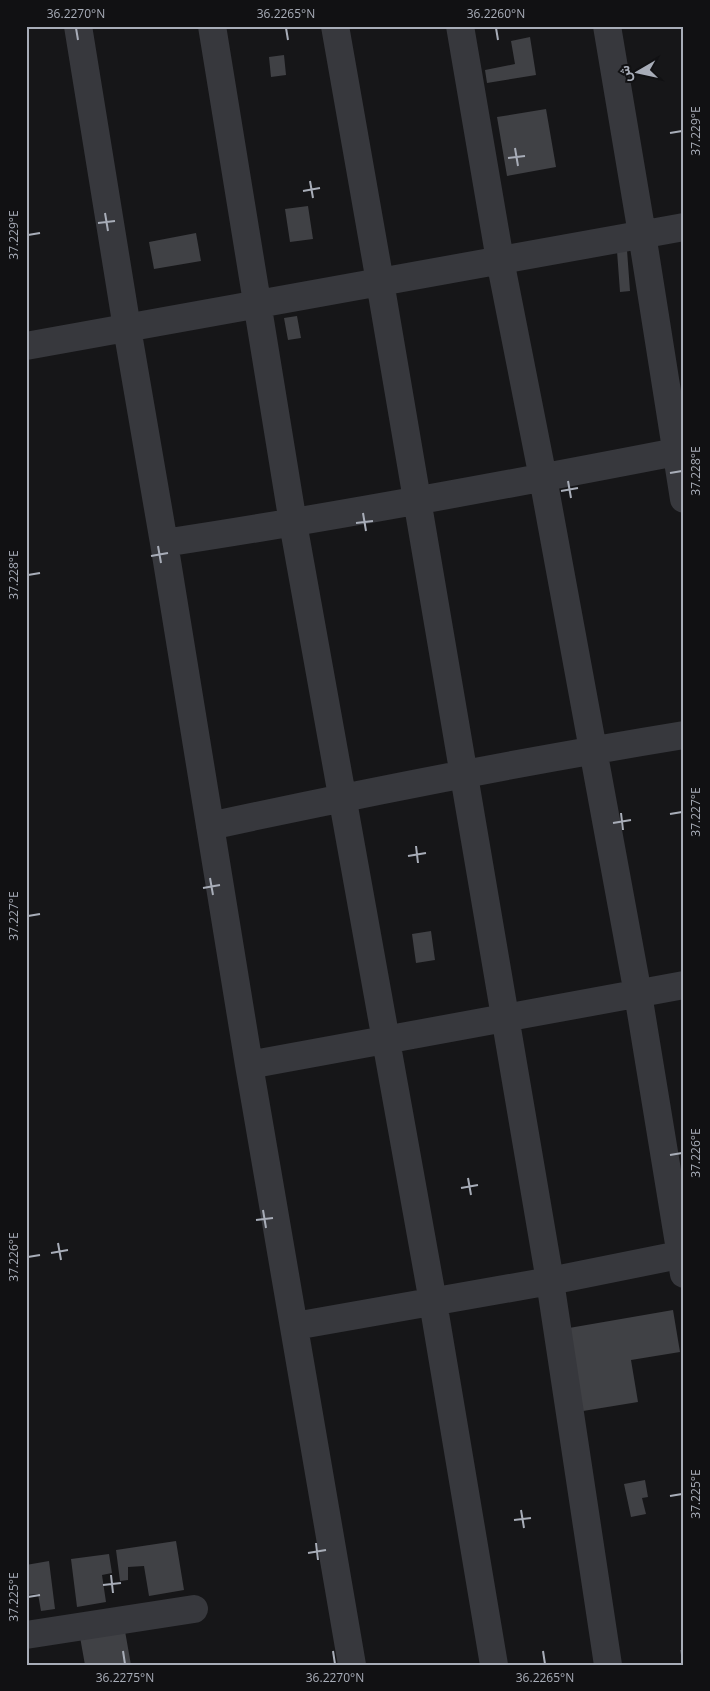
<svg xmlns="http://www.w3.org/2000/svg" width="710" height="1691" font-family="'Open Sans',Vazirmatn,sans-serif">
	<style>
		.building { fill: #404145 }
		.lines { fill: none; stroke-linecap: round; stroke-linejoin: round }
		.minor { stroke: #37383d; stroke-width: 28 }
		.ticks { fill: none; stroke: #a8adb8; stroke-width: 2 }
		.neatline { fill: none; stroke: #a8adb8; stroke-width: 2 }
		.ticks-label { font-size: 12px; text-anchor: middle; fill: #a8adb8 }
	</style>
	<rect width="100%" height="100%" fill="#161618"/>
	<path class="building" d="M 530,37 L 536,75 L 487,83 L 485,70 L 515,64 L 511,41 Z
		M 284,55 L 286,75 L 271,77 L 269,57 Z
		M 546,109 L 556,167 L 507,176 L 497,117 Z
		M 308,206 L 313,239 L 290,242 L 285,209 Z
		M 196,233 L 201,261 L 154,269 L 149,242 Z
		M 627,250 L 630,291 L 620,292 L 617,251 Z
		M 297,316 L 301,338 L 288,340 L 284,318 Z
		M 431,931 L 435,960 L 416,963 L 412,934 Z
		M 673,1310 L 680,1352 L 631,1360 L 638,1402 L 583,1411 L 569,1328 Z
		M 645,1480 L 648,1497 L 642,1498 L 646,1514 L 631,1517 L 624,1484 Z
		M 176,1541 L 184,1590 L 149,1596 L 144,1566 L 128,1567 L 128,1580 L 120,1581 L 116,1550 Z
		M 109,1554 L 112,1573 L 102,1575 L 106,1602 L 77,1607 L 71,1559 Z
		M 49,1561 L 55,1609 L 41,1611 L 38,1594 L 26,1595 L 26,1565 Z
		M 125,1631 L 131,1665 L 85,1665 L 80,1637 Z
		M 680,1650 L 684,1650 L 684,1664 L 683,1665 Z"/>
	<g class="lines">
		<path class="minor" d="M 78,26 L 127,328 L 164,543 L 249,1065 L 352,1665
			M 212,26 L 293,523 L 433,1302 L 494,1665
			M 335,26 L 380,282 L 550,1281 L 608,1665
			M 460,26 L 500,260 L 543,478 L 638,994 L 684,1274
			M 607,26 L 642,234 L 684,499
			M 26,346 L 684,227
			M 164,543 C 336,517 506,485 676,452
			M 210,826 C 367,792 525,761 684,735
			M 249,1065 L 684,985
			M 295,1326 L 550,1281 L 684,1254
			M 26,1635 L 194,1609"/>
	</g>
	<path class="ticks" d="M 76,28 L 78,40M 286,28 L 288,40M 496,28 L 498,40M 670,133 L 682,131M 515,148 L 518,166M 508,158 L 525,156M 310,181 L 313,198M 303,191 L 320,188M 105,213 L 108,231M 98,223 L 115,221M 28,235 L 40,233M 670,473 L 682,471M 568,481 L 571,498M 561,491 L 578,488M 363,513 L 366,531M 356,523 L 373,521M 158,546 L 161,563M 151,556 L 168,553M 28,575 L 40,573M 621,813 L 623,830M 670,814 L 682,812M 613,823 L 631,820M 416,846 L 418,863M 408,856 L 426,853M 210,878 L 213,895M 203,888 L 220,885M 28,916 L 40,914M 670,1155 L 682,1153M 468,1178 L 471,1195M 461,1188 L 478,1185M 263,1210 L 266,1228M 256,1220 L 273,1218M 58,1243 L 61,1260M 51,1253 L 68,1250M 28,1257 L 40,1255M 670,1496 L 682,1494M 521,1510 L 524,1528M 514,1520 L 531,1518M 316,1543 L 318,1560M 308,1553 L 326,1550M 111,1575 L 113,1593M 103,1585 L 121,1583M 28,1597 L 40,1595M 123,1651 L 125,1664M 333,1651 L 335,1664M 543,1651 L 545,1664"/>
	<rect width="710" height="1691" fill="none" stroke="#111113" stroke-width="55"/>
	<g transform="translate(638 72) rotate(261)" stroke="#111113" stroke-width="4" paint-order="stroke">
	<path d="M0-4L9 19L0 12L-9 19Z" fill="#a8adb8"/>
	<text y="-8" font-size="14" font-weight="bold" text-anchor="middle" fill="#a8adb8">ش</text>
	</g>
	<rect x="28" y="28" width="654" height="1636" class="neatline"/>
	<g class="ticks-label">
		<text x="76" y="18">36.2270°N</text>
		<text x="286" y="18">36.2265°N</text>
		<text x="496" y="18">36.2260°N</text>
		<text transform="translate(696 131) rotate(-90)" y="4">37.229°E</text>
		<text transform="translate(14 235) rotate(-90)" y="4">37.229°E</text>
		<text transform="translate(696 471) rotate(-90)" y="4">37.228°E</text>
		<text transform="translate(14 575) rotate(-90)" y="4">37.228°E</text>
		<text transform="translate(696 812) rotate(-90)" y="4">37.227°E</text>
		<text transform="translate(14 916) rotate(-90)" y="4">37.227°E</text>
		<text transform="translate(696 1153) rotate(-90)" y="4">37.226°E</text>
		<text transform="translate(14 1257) rotate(-90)" y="4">37.226°E</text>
		<text transform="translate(696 1494) rotate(-90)" y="4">37.225°E</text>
		<text transform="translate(14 1597) rotate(-90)" y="4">37.225°E</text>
		<text x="125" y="1682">36.2275°N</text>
		<text x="335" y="1682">36.2270°N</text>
		<text x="545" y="1682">36.2265°N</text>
	</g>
</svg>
